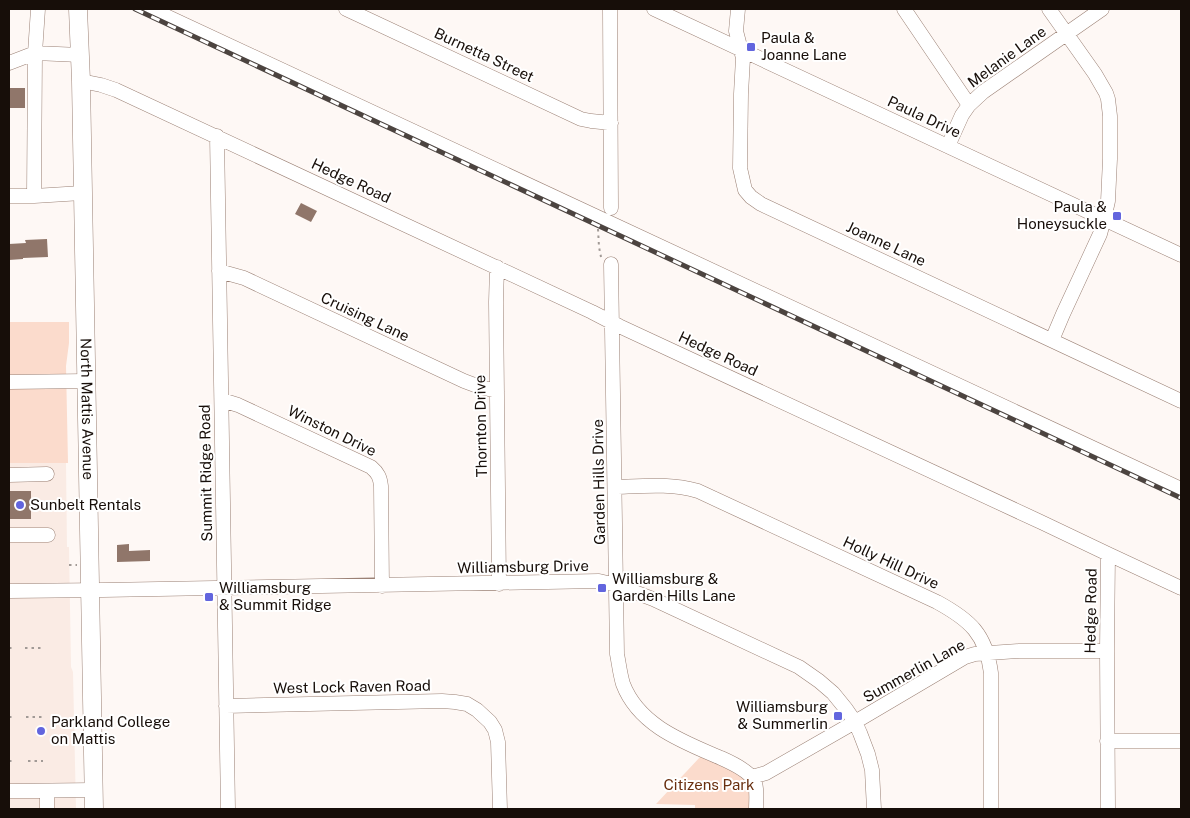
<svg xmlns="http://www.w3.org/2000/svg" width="1190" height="818" font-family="'Public Sans',sans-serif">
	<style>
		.built { fill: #faebe4 }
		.green { fill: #fbdbcc }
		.building { fill: #90766a }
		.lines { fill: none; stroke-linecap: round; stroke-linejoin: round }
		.minor-casing { stroke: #9b8175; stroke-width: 15 }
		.major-casing { stroke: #9b8175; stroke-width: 19 }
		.path { stroke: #a19a96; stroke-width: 2; stroke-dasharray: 2.5 4; stroke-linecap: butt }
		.minor { stroke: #fff; stroke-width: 14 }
		.major { stroke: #fff; stroke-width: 18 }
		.rail-casing { stroke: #4c4440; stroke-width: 5 }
		.rail { stroke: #fff; stroke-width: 3; stroke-dasharray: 9; stroke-linecap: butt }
		.poi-dot { fill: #6265de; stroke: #fff; stroke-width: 2 }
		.labels { text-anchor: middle; stroke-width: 4; stroke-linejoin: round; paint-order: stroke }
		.poi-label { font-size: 15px; fill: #170e09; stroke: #fff; text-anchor: start }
		.street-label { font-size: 15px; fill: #170e09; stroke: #fff }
		.park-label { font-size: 15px; fill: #692f0f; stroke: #fff }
	</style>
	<rect width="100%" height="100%" fill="#fef8f5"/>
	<path class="built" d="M 9,463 L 66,463 L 67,547 L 69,547 L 71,667 L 73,672 L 76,809 L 9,809 Z"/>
	<path class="green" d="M 9,322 L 69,322 L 69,343 L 66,366 L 68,463 L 9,463 Z
		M 701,756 C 715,762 747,773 751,789 C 752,795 750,803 750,809 L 695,809 L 695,805 L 656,804 Z"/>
	<path class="building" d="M 9,88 L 25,88 L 25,108 L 9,108 Z
		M 301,203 L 317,211 L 311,222 L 295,214 Z
		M 47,239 L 48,257 L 23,258 L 23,259 L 9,260 L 9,244 L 26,243 L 25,240 Z
		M 9,491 L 31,491 L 31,519 L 9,519 Z
		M 129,544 L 129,551 L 150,550 L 150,561 L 117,562 L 117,545 Z"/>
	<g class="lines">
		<g class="minor-casing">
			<path id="minor" d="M 151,9 L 1181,489
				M 346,9 L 581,119 L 591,121 L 611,123
				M 610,9 L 611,208
				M 654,9 L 1181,255
				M 738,9 L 736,31 L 743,58 L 741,94 L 740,168 L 745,190 L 751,197 L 761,204 L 1181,401
				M 904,9 L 969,105
				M 1049,9 L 1095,74 L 1106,93 L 1108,99 L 1110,116 L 1110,159 L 1108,201 L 1104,219 L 1100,234 L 1063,314 L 1052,340
				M 9,63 L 35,53 L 80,55
				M 81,81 L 101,85 L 116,90 L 592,312 L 619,326 L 1043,523 L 1108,554 L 1181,588
				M 217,136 L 228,809
				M 948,146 L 962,115 L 969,105 L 983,92 L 1102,9
				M 9,196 L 34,196 L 82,193
				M 34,196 L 35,53 L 38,9
				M 611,264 L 617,654 C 619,664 620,674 623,684 C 639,726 684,742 721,758 C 730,762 748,771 753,779 C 758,787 756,800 756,809
				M 497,267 L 496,302 L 499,584
				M 219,271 L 244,278 L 464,381 L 480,387 L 497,391
				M 9,382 L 86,381
				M 222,400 L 238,405 L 371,467 C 378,473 380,477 381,486 L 382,586
				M 9,475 L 47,474
				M 615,487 C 643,486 671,483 698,491 L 937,602 C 970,620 986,634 991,673 L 991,809
				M 9,535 L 48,535
				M 9,591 L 103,590 L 599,581 L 616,585 L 653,599 L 799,667 L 819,681 L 833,693 L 846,709 L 855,722 L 860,733 L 868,754 L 872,770 L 874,809
				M 226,706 L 442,701 L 455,702 L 467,704 L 477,710 L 490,722 L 495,730 L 498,742 L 500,809
				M 1107,741 L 1181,741
				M 752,777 L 766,773 L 855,722 L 965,657 L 975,654 L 1019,651 L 1107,651
				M 9,791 L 93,790
				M 47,791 L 47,809
				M 1108,809 L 1107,651 L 1108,554"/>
		</g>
		<g class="major-casing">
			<g id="major">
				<path id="s1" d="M 78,9 L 81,81 L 94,809"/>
			</g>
		</g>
		<path class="path" d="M 598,229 L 599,247 L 601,257
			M 69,565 L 77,565
			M 9,648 L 12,648
			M 25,648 L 41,648
			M 9,717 L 13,717
			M 26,717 L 42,717
			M 9,761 L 14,761
			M 28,761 L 43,761"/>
		<use href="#minor" class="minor"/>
		<use href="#major" class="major"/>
		<g class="rail-casing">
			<path id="rail" d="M 135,9 L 1181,498"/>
		</g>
		<use href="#rail" class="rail"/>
	</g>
	<g class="poi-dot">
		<rect x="746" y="42" width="10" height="10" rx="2.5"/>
		<rect x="1112" y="211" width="10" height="10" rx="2.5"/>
		<circle cx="20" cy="505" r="5"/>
		<rect x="597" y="583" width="10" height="10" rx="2.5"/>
		<rect x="204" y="592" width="10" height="10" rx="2.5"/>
		<rect x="833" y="711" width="10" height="10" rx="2.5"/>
		<circle cx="41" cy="731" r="5"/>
	</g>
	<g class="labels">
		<g class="poi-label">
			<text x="761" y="43">Paula &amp;<tspan x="761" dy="17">Joanne Lane</tspan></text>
			<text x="1107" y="212" text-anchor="end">Paula &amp;<tspan x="1107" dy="17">Honeysuckle</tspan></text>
			<text x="30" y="510">Sunbelt Rentals</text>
			<text x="612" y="584">Williamsburg &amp;<tspan x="612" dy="17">Garden Hills Lane</tspan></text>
			<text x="219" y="593">Williamsburg<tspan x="219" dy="17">&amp; Summit Ridge</tspan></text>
			<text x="828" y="712" text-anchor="end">Williamsburg<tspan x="828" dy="17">&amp; Summerlin</tspan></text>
			<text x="51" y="727">Parkland College<tspan x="51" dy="17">on Mattis</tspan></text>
		</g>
		<g class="street-label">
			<text transform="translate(484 55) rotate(25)" y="5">Burnetta Street</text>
			<text transform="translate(1007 57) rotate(-36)" y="5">Melanie Lane</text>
			<text transform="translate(924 117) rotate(25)" y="5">Paula Drive</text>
			<text transform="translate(351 181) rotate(25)" y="5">Hedge Road</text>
			<text transform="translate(886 244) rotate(25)" y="5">Joanne Lane</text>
			<text transform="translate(365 317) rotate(25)" y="5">Cruising Lane</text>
			<text transform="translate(718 354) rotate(25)" y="5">Hedge Road</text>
			<text dy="5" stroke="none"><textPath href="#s1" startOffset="400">North Mattis Avenue</textPath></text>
			<text transform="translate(481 426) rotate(-91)" y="5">Thornton Drive</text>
			<text transform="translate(332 431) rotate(26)" y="5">Winston Drive</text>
			<text transform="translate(206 473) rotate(-91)" y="5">Summit Ridge Road</text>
			<text transform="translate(599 482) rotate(-91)" y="5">Garden Hills Drive</text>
			<text transform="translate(891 563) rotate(25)" y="5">Holly Hill Drive</text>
			<text transform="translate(523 567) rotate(-1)" y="5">Williamsburg Drive</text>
			<text transform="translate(1091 611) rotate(-89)" y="5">Hedge Road</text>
			<text transform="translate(914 671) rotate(-29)" y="5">Summerlin Lane</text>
			<text transform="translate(352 687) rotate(-1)" y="5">West Lock Raven Road</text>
		</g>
		<g class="park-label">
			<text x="709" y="790">Citizens Park</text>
		</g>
	</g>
	<rect width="1190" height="818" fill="none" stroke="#170e09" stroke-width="20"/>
</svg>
